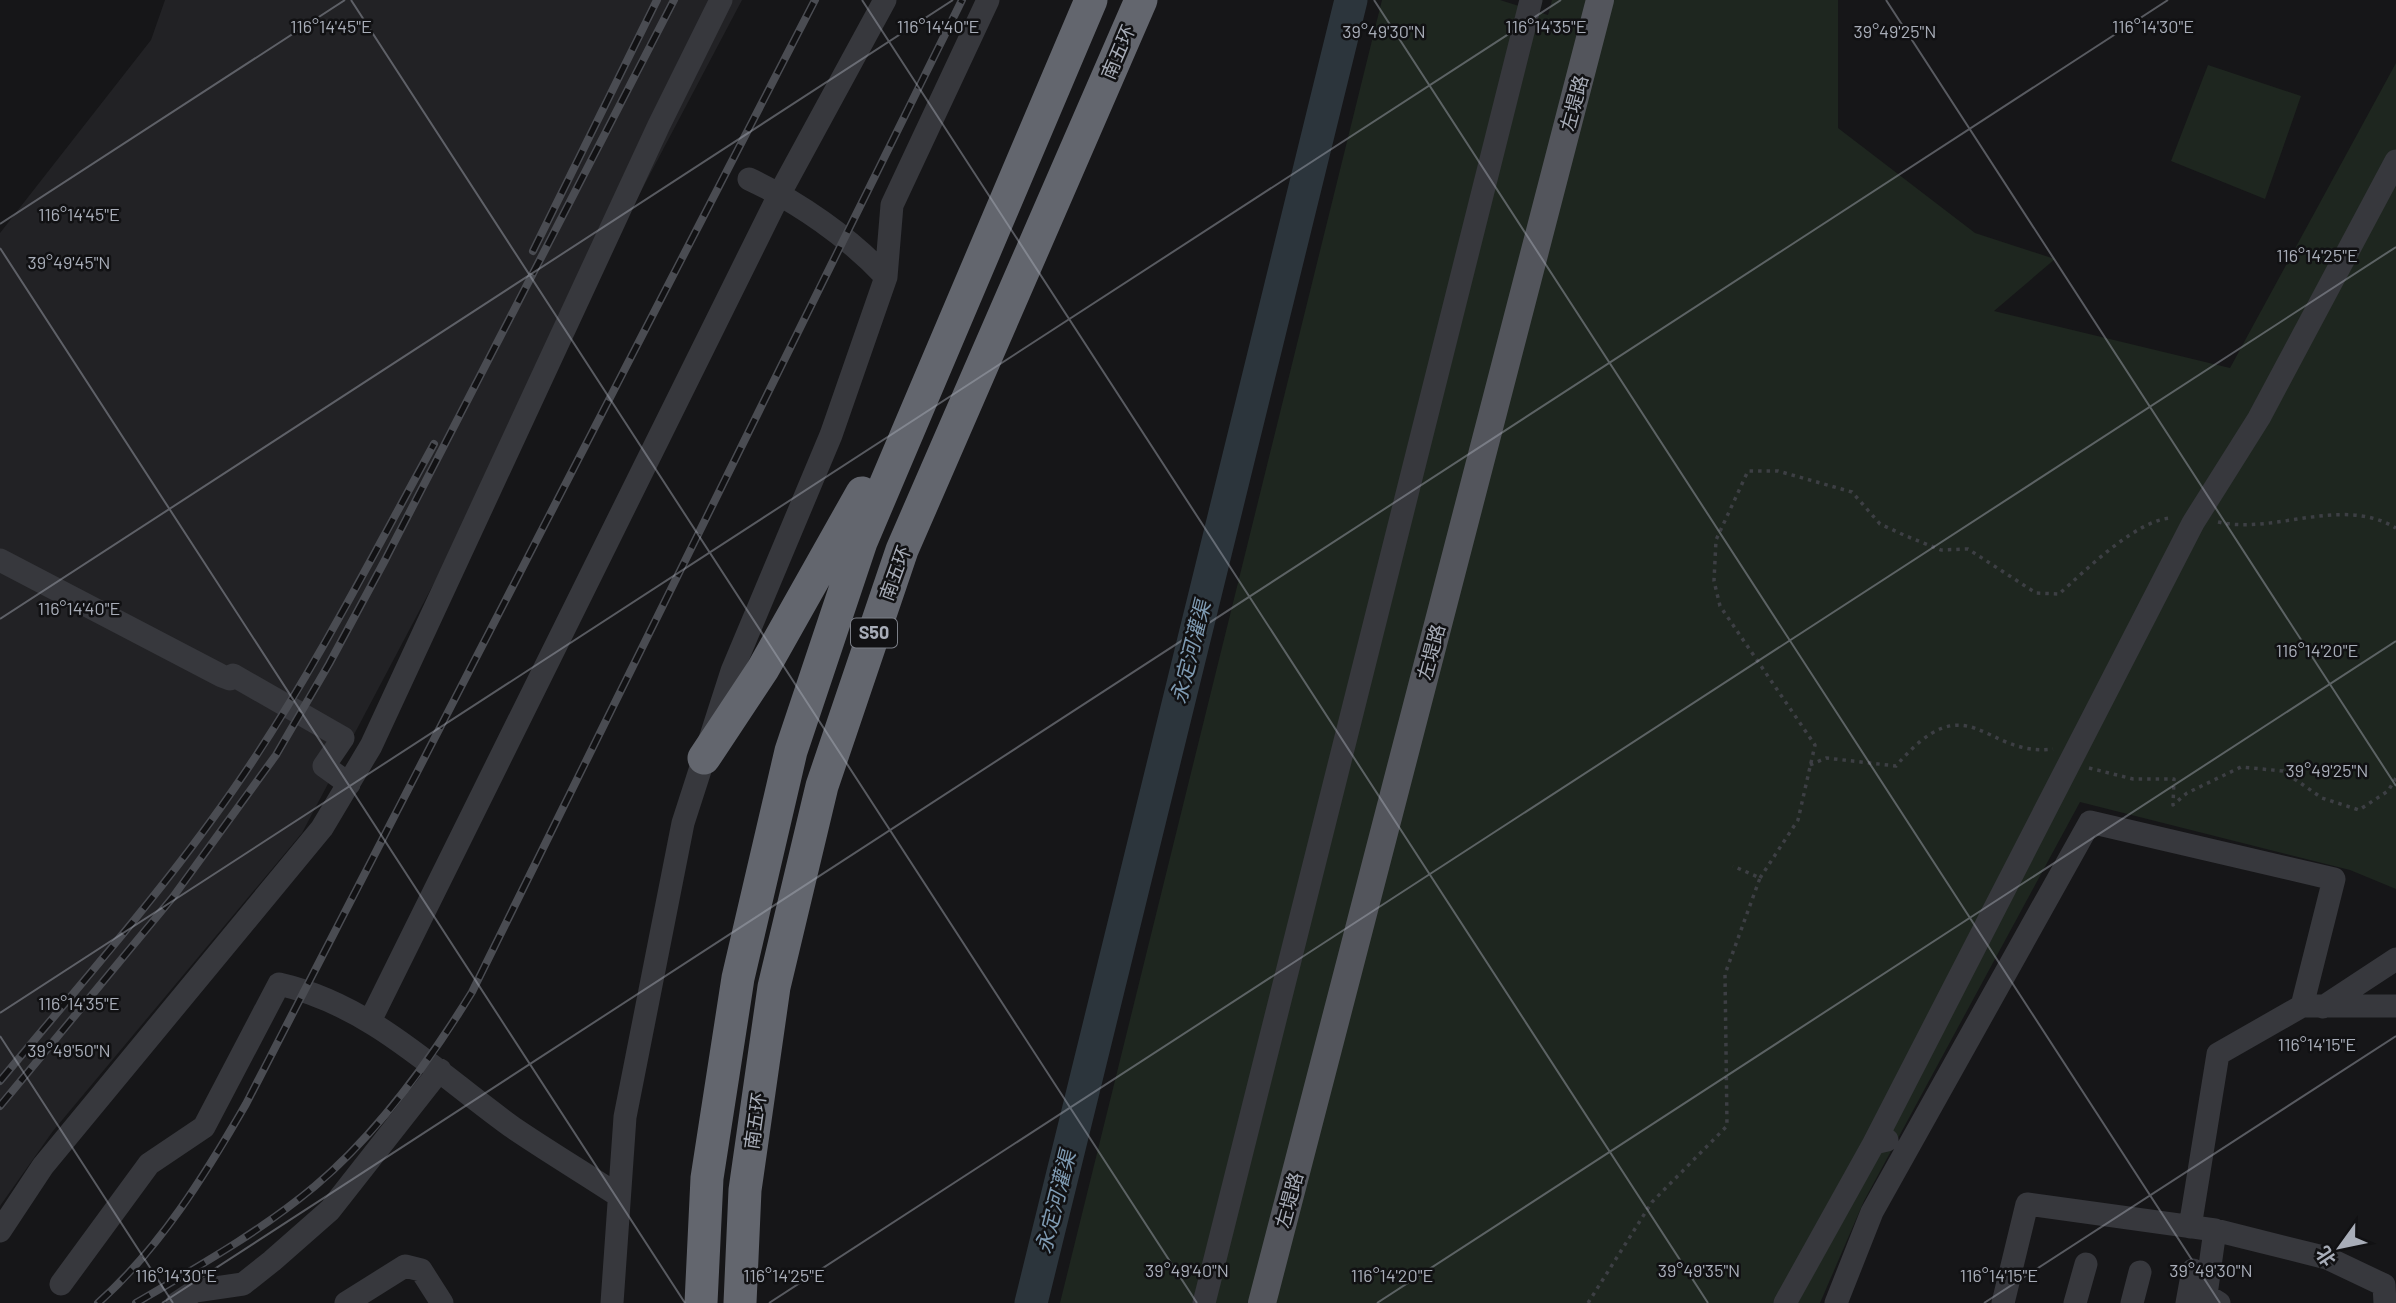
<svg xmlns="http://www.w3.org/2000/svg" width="2396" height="1303" font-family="Barlow,'Noto Sans SC',sans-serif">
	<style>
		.built { fill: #222225 }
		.green { fill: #1e261f }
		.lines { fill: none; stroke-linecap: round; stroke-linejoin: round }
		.river { stroke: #2c353c; stroke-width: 33 }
		.path { stroke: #3d3f44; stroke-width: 3.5; stroke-dasharray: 3.5 5; stroke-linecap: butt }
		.minor { stroke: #37383d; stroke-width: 23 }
		.major { stroke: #53555c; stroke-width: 28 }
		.highway { stroke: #63666e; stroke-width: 33 }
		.rail-casing { stroke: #4a4c52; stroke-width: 8 }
		.rail { stroke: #111113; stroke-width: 5; stroke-dasharray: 16; stroke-linecap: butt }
		.ticks { fill: none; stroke: #a8adb8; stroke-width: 2; stroke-opacity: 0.45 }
		.labels { text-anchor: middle; stroke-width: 5; stroke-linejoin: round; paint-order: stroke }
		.shield { fill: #111113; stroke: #7b7e86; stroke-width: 2 }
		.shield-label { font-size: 18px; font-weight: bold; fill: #a8adb8 }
		.street-label { font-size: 19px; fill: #a8adb8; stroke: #111113 }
		.water-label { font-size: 21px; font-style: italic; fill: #7f9bb3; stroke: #111113 }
		.ticks-label { font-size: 18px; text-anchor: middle; fill: #a8adb8; stroke: #111113; stroke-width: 5; stroke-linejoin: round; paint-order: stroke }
	</style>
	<rect width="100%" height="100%" fill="#161618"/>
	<path class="built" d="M 165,0 L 742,0 L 302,833 L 53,1131 L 0,1206 L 0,233 L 151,40 Z"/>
	<path class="green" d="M 1382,0 L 1500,0 L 1548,15 L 1552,0 L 1838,0 L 1838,128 L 1975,233 L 2055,259 L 1994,311 L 2230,368 L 2396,63 L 2396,889 L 2350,870 L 2080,802 L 1864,1201 L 1820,1303 L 1060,1303 Z
		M 2208,65 L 2301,96 L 2265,199 L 2171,161 Z"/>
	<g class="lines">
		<path class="river" d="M 1031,1303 L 1351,0"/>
		<path class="path" d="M 2218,522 C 2276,535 2341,495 2396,528
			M 1810,765 L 1826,758 L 1896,766 C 1969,680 1984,758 2053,749
			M 2089,768 L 2133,779 L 2174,779 L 2173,805 L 2187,793 L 2241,767 L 2283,771 L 2322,798 L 2359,810 L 2388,791 L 2396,778
			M 1760,878 L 1798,820 L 1815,745 L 1720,606 L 1714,581 L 1716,540 L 1748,471 L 1778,471 L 1852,492 L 1880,524 L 1906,536 L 1941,550 L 1968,549 L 2036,593 L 2059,594 C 2086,570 2137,519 2172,518
			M 1588,1303 L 1652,1202 L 1727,1126 L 1725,974 L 1760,878 L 1733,866"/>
		<path class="minor" d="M 749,179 C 798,202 849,237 886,277
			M 0,560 L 222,676 L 230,679 L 233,675 L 343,738 L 324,766 L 349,784
			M 2302,1006 L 2396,1006
			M 2323,1007 L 2396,959
			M 370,1021 L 780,193 L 885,0
			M 1874,1143 L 2193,523 L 2259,418 L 2396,161
			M 2215,1230 L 2206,1295 L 2219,1303
			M 0,1231 L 43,1166 L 322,828 L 371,746 L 659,125 L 721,0
			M 61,1284 L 149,1164 L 204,1127 L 279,984 C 372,1005 439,1075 515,1129 C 549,1152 584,1173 619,1196
			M 177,1303 L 195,1291 L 243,1284 L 272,1261 L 330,1210 L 440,1070
			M 346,1303 L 405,1266 L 421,1270 L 442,1303
			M 612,1303 L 625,1117 L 683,823 L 732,671 L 831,435 L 886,277 L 892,205 L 988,0
			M 1204,1303 L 1531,0
			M 1785,1303 L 1874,1143 L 1887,1140
			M 1836,1303 L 1872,1212 L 2090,822 L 2334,879 L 2302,1006 L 2218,1054 L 2190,1227
			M 2003,1303 L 2027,1204 L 2215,1230 L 2327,1258 L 2384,1285 L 2385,1303
			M 2075,1303 L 2086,1264
			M 2132,1303 L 2140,1272
			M 2187,1303 L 2193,1270"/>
		<path class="major" d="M 1262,1303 L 1600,0"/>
		<path class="highway" d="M 704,758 L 763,669 L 862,493
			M 701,1303 L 707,1178 L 738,978 L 791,751 L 861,542 L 1091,0
			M 740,1303 L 745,1190 L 774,987 L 822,786 L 902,550 L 1141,0"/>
		<g class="rail-casing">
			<path id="rail" d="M 533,251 L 657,0
				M 0,1081 C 83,981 171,882 244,774 C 315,669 373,555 434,444
				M 0,1106 L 173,897 L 276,755 L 329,664 L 384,562 L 674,0
				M 98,1303 C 160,1248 205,1175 246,1104 L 815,0
				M 136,1303 C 197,1267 260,1232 315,1186 C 378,1133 429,1062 472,992 L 962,0"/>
		</g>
		<use href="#rail" class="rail"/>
	</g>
	<path class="ticks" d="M 351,0 L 1197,1303M 862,0 L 1708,1303M 1374,0 L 2220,1303M 1886,0 L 2396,786M 0,224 L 345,0M 0,248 L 685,1303M 0,619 L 953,0M 0,1013 L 1561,0M 0,1036 L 173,1303M 162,1303 L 2168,0M 769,1303 L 2396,247M 1377,1303 L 2396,641M 1984,1303 L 2396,1036"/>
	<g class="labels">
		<rect class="shield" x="851" y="618.5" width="46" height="29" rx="5"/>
		<g class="shield-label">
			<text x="874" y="639">S50</text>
		</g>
		<g class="street-label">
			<text transform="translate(1118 52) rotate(-67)" y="7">南五环</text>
			<text transform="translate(1574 103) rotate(-75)" y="7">左堤路</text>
			<text transform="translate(895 573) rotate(-70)" y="7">南五环</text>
			<text transform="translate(1431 652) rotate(-75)" y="7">左堤路</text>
			<text transform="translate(755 1121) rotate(-82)" y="7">南五环</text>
			<text transform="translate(1289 1200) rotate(-75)" y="7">左堤路</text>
		</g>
		<g class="water-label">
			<text transform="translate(1191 652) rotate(-76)" y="7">永定河灌渠</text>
			<text transform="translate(1056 1202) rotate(-76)" y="7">永定河灌渠</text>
		</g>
	</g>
	<g class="ticks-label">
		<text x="331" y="33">116°14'45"E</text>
		<text x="938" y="33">116°14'40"E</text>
		<text x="1546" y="33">116°14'35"E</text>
		<text x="2153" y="33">116°14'30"E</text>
		<text x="1384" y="38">39°49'30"N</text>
		<text x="1895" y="38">39°49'25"N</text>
		<text x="79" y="221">116°14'45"E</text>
		<text x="2317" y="262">116°14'25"E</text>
		<text x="69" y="269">39°49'45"N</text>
		<text x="79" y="615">116°14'40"E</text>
		<text x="2317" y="657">116°14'20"E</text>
		<text x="2327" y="777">39°49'25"N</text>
		<text x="79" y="1010">116°14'35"E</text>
		<text x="2317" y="1051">116°14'15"E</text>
		<text x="69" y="1057">39°49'50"N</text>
		<text x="1187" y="1277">39°49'40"N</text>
		<text x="1699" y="1277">39°49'35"N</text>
		<text x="2211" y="1277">39°49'30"N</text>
		<text x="176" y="1282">116°14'30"E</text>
		<text x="784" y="1282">116°14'25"E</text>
		<text x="1392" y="1282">116°14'20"E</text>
		<text x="1999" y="1282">116°14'15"E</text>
	</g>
	<g transform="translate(2340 1247) rotate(237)" stroke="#111113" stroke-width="5" paint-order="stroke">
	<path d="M0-5L12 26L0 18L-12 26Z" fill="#a8adb8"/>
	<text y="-10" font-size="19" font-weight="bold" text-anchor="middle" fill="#a8adb8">北</text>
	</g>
</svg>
